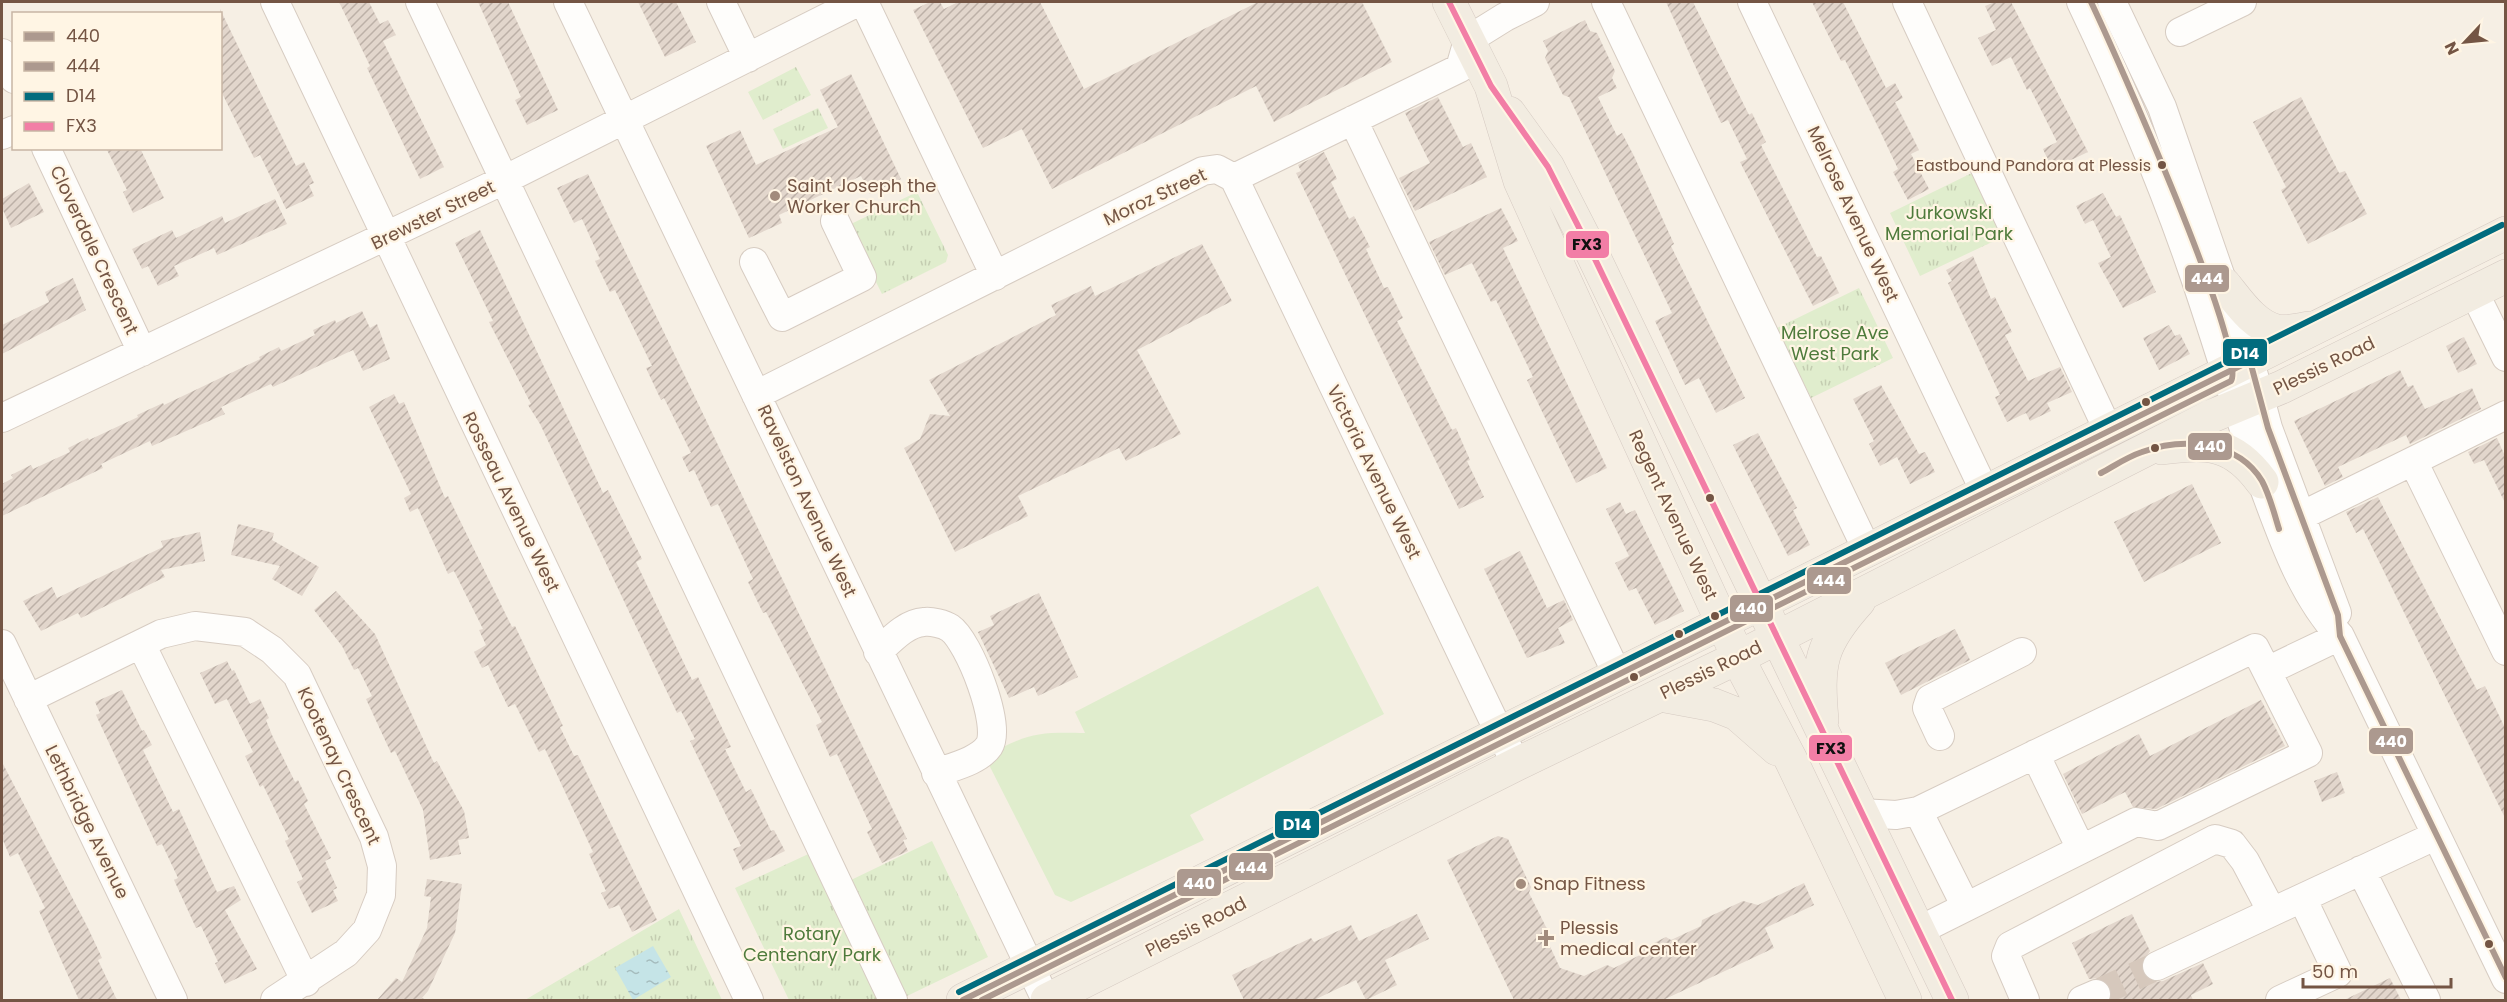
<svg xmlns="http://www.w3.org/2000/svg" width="2507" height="1002" font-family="Poppins,sans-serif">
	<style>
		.park { fill: url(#park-tufts) }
		.pitch { fill: #e0edcd }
		.water { fill: url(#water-ripples) }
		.building { fill: url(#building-hatch) }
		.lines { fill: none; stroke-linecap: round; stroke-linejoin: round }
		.minor-tunnel { stroke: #d6c8bc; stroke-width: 28; stroke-dasharray: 28 14; stroke-linecap: butt }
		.minor-casing { stroke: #d7ccc2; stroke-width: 30 }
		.major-casing { stroke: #d5cac2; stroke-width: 34 }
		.minor { stroke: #fefdfb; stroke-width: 28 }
		.major { stroke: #f2ece1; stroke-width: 33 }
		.bus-1-casing { stroke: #fff5e4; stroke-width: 10 }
		.bus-2-casing { stroke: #fff5e4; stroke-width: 10 }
		.bus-3-casing { stroke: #fff5e4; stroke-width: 10 }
		.bus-4-casing { stroke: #fff5e4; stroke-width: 10 }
		.bus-1 { stroke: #ac998f; stroke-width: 6 }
		.bus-2 { stroke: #ac998f; stroke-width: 6 }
		.bus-3 { stroke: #026c7e; stroke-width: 6 }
		.bus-4 { stroke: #f27ea6; stroke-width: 6 }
		.bus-dot { fill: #745544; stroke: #fff5e4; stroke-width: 2 }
		.poi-dot { fill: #a28b7c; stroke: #fff5e4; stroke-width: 2 }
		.labels { text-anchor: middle; stroke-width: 4.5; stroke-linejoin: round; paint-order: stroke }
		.bus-label { font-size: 16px; fill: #745544; stroke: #fff5e4; text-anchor: end }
		.poi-label { font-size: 18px; fill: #745544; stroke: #fff5e4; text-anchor: start }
		.street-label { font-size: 18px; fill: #745544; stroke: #fff5e4 }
		.park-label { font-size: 18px; fill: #4e7b3b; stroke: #fff5e4 }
		.line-badge { stroke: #fff5e4; stroke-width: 2 }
		.badge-label { font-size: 16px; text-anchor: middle; font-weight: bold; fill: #fff }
		.pale-badge-label { font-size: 16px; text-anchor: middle; font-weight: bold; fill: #111 }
	</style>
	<defs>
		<pattern id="park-tufts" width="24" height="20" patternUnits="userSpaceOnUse" patternTransform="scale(1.5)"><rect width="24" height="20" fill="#e0edcd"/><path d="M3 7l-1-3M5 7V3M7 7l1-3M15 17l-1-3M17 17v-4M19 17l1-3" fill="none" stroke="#c4cdb1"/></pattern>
		<pattern id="water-ripples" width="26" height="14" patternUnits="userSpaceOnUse" patternTransform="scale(1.5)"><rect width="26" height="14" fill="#c5e4e7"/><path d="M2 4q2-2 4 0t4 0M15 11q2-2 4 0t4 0" fill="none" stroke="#a5bcbd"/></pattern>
		<pattern id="building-hatch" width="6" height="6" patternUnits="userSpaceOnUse" patternTransform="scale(1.5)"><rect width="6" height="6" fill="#e2d6cc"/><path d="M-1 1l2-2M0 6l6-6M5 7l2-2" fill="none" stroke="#bcb0a7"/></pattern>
	</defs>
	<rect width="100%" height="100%" fill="#f6efe4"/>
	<path class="park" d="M 796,67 L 811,95 L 763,120 L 748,92 Z
		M 818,108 L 828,128 L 783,149 L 773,129 Z
		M 1978,170 L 2009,234 L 1920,276 L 1890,213 Z
		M 917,192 L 948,255 L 946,262 L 882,294 L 850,230 L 853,223 Z
		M 1859,288 L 1893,358 L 1811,398 L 1777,328 Z
		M 932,841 L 988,957 L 907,996 L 851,880 Z
		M 817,850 L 888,1000 L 789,1000 L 735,888 Z
		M 679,909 L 722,1000 L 525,1000 Z"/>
	<path class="pitch" d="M 1318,586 L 1384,714 L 1190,815 L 1204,840 L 1071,902 L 1055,895 L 985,757 C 1028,733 1036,732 1085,733 L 1075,712 Z"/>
	<path class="water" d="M 653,946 L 671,977 L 633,1000 L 615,968 Z"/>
	<path class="building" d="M 339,2 L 369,2 L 380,24 L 388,20 L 396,35 L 383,41 L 444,167 L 420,179 L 367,68 L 370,66 Z
		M 478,2 L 508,2 L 558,110 L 527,125 L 515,100 L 521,97 Z
		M 638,2 L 676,2 L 696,42 L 665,57 Z
		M 930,2 L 940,2 L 944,9 L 958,2 L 1040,2 L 1084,89 L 1258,2 L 1362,2 L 1392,62 L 1274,122 L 1256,86 L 1052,189 L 1022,129 L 983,148 L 913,10 Z
		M 1666,2 L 1693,2 L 1749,115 L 1752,113 L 1766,142 L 1761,145 L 1817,257 L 1821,256 L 1839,293 L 1813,306 L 1740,162 L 1747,159 L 1728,120 L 1721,123 Z
		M 1812,2 L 1843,2 L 1886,88 L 1895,83 L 1903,98 L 1895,102 L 1919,150 L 1911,154 L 1929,189 L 1908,200 L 1893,172 L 1898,169 L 1880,131 L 1845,60 L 1841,61 Z
		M 1995,2 L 2011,2 L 2088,152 L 2052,169 L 2043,149 L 2057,142 L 2030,88 L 2027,90 L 2011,57 L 1992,66 L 1978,38 L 1996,30 L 1985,6 Z
		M 220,9 L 296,166 L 304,162 L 314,183 L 309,185 L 314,196 L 286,209 L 260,155 L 254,158 L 220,89 Z
		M 1585,20 L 1590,31 L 1597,33 L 1615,71 L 1612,78 L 1617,88 L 1598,97 L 1617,136 L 1622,133 L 1634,156 L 1674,244 L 1671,246 L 1745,398 L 1716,413 L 1699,378 L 1685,385 L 1655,321 L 1672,313 L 1569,97 L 1563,95 L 1545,58 L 1548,51 L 1543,41 Z
		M 851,74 L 901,179 L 870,194 L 861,176 L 779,215 L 782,223 L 749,238 L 706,146 L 740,130 L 756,165 L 838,127 L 820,90 Z
		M 1438,97 L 1463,147 L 1471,143 L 1487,177 L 1415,211 L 1399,178 L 1430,163 L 1405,113 Z
		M 2301,97 L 2339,173 L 2345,171 L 2367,214 L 2308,244 L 2281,190 L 2286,187 L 2253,122 Z
		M 106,148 L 140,148 L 164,198 L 133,213 L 123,192 L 127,190 Z
		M 1324,152 L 1337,179 L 1331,182 L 1349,219 L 1354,216 L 1370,247 L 1366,249 L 1384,288 L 1388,287 L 1403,318 L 1397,321 L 1452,430 L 1456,428 L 1470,460 L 1467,461 L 1484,497 L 1459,509 L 1296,173 L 1301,171 L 1298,165 Z
		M 588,174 L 907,839 L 903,840 L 908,851 L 882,863 L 867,832 L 872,829 L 837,754 L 830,757 L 816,725 L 822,722 L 766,612 L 763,613 L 748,582 L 753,579 L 718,504 L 711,507 L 694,470 L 689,472 L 682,457 L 691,453 L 664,398 L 661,400 L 646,368 L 652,366 L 615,290 L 610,292 L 595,261 L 600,259 L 582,219 L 574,223 L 557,188 Z
		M 29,183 L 44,212 L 11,228 L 2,208 L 2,199 Z
		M 2103,193 L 2116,217 L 2120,215 L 2156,292 L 2123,308 L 2098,263 L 2111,257 L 2093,220 L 2085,224 L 2076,206 Z
		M 275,199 L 287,224 L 217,255 L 214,248 L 174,266 L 179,276 L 158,286 L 148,266 L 142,269 L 132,249 L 172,230 L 176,238 L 222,216 L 225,223 Z
		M 1501,208 L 1518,241 L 1503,248 L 1607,468 L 1576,483 L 1527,380 L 1533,377 L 1496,300 L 1491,302 L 1472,263 L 1445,275 L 1429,242 Z
		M 480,230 L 603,493 L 608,490 L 642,559 L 636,562 L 671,636 L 692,680 L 698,677 L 731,747 L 725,749 L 746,792 L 751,789 L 771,831 L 774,830 L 785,851 L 743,871 L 733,849 L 741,846 L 690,741 L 695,739 L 681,711 L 677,713 L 540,424 L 528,405 L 531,404 L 489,322 L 493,321 L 455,243 Z
		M 1202,244 L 1232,301 L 1137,350 L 1181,434 L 1126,461 L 1119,448 L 1018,496 L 1028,516 L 955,552 L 904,448 L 920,439 L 930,414 L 950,416 L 929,380 L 1056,315 L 1051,305 L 1091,286 L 1095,296 Z
		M 1973,256 L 1991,299 L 1995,297 L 2012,332 L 2005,335 L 2028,381 L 2060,367 L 2072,392 L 2047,403 L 2051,411 L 2030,421 L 2026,413 L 2007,422 L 1995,397 L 2000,395 L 1948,283 L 1952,281 L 1946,270 Z
		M 73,278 L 86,310 L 2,354 L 2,325 L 49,302 L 45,292 Z
		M 362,311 L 370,328 L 377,324 L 390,359 L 363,371 L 353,350 L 273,387 L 271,384 L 221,407 L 225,414 L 152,446 L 150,441 L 101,464 L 103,468 L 2,516 L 2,484 L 13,478 L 11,475 L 31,465 L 33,469 L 70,452 L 68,448 L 88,438 L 89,440 L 138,417 L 137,415 L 163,403 L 164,405 L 260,359 L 259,357 L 279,347 L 281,351 L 315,335 L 313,330 L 335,320 L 336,323 Z
		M 2169,325 L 2175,336 L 2180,334 L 2190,354 L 2159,370 L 2143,338 Z
		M 2464,337 L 2477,364 L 2458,373 L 2446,346 Z
		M 2400,370 L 2408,387 L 2413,385 L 2425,409 L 2472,388 L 2481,409 L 2410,444 L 2406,435 L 2338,467 L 2343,477 L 2325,486 L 2294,421 Z
		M 1881,385 L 1919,454 L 1925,452 L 1935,472 L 1910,484 L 1897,457 L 1880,466 L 1869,444 L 1874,441 L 1853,399 Z
		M 394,394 L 399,404 L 404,402 L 445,498 L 448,496 L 512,627 L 515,626 L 563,726 L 560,727 L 574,756 L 578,755 L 657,920 L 632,932 L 619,905 L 609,909 L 601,893 L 606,891 L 589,854 L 593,852 L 545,749 L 539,752 L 515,704 L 508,707 L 488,665 L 482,668 L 474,652 L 486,645 L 479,630 L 483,629 L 454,571 L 448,574 L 418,508 L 410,512 L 404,498 L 411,494 L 369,407 Z
		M 1758,433 L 1797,508 L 1793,510 L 1810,545 L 1788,556 L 1733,445 Z
		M 2497,438 L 2505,456 L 2505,503 L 2484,460 L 2474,464 L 2468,452 Z
		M 2192,484 L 2221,543 L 2144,582 L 2114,522 Z
		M 2378,497 L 2477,690 L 2485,686 L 2505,728 L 2505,818 L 2363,529 L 2356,533 L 2346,512 Z
		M 1620,502 L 1626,514 L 1635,510 L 1684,611 L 1655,625 L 1636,588 L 1629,591 L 1615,563 L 1629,556 L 1606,509 Z
		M 238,524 L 274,533 L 272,540 L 319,567 L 302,596 L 272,579 L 280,566 L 231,555 Z
		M 200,532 L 205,561 L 161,570 L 165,577 L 81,618 L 78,613 L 41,631 L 23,601 L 52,587 L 57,598 L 163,547 L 161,541 Z
		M 1520,551 L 1547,608 L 1564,600 L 1573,620 L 1558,628 L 1565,643 L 1527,658 L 1484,569 Z
		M 336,591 L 375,634 L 434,763 L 437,761 L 464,811 L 469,838 L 458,840 L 461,854 L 430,860 L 423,810 L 395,751 L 391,753 L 366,699 L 372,696 L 358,668 L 354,670 L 342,646 L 314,610 Z
		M 1039,593 L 1078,677 L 1038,696 L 1034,687 L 1009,698 L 978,632 L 994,625 L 990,616 Z
		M 1955,629 L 1970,660 L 1901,695 L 1885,663 Z
		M 227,661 L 232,671 L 234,670 L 250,704 L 260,699 L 269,718 L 266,720 L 272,735 L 295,782 L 298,780 L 308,801 L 304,804 L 331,858 L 325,861 L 337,888 L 333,890 L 338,901 L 312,913 L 297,882 L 303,879 L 285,841 L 289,839 L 263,785 L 260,787 L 245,756 L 253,752 L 227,699 L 215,704 L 200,673 Z
		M 122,690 L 142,731 L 144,730 L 152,745 L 143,750 L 173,812 L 179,809 L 217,892 L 234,886 L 241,900 L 225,910 L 257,969 L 225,984 L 215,963 L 218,962 L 201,926 L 196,928 L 174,880 L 178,878 L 162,844 L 157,846 L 96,715 L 100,713 L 95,702 Z
		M 2261,700 L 2285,746 L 2156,809 L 2133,807 L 2125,792 L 2082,814 L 2063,774 L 2139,734 L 2150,756 Z
		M 2,762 L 88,928 L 102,958 L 98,960 L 117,1000 L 79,1000 L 39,911 L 45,908 L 18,853 L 10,857 L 2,838 Z
		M 2337,772 L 2345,793 L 2322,802 L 2314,781 Z
		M 1498,836 L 1508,839 L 1531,887 L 1529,893 L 1549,933 L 1547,940 L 1560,968 L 1584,976 L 1607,965 L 1614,968 L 1642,954 L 1644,948 L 1666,937 L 1671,940 L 1701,926 L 1702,920 L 1743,901 L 1758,905 L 1804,883 L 1814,905 L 1765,928 L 1774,948 L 1663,1000 L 1514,1000 L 1447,860 Z
		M 427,879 L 462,884 L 455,933 L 428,991 L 422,998 L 426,1000 L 377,1000 L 396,978 L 402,982 L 427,928 L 431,897 L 424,896 Z
		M 1417,914 L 1429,939 L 1385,960 L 1397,985 L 1366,1000 L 1356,980 L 1314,1000 L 1244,1000 L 1232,975 L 1311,938 L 1314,942 L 1351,925 L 1359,941 Z
		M 2132,914 L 2150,951 L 2141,964 L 2142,972 L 2147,979 L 2155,982 L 2163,981 L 2203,963 L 2213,984 L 2191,995 L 2193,1000 L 2111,1000 L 2111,987 L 2099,978 L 2089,979 L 2072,943 Z
		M 2390,978 L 2401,1000 L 2344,1000 Z"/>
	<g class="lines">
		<path class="minor-tunnel" d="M 2096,994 L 2157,966"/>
		<g class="minor-casing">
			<path id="minor" d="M 275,2 L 749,1000
				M 420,2 L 893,1000
				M 568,2 L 1046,1000
				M 721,2 L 748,58
				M 864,2 L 995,276
				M 1606,2 L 1868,552
				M 1752,2 L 1985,492
				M 1907,2 L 2109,432
				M 2081,2 C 2122,88 2160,176 2191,266 C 2218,343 2239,420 2267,496 C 2285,545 2304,597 2340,636 L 2506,979
				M 2112,2 L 2162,107 L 2250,361 L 2268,428 L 2337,613
				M 2180,32 L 2242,2
				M 2,53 L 14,79
				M 1353,120 L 1618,676
				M 2,135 L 14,130
				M 46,148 L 142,352
				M 1234,178 L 1500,734 L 1517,764
				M 1234,178 L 1460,68 L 1468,40 L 1505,17 L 1535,2
				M 754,262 L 782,317 L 862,277 L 835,221
				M 2474,292 L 2506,357
				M 756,395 L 1203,171 L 1217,169 L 1234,178
				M 2,418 L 504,180 L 858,2
				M 2413,461 L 2506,415
				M 2301,516 L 2413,461 L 2506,651
				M 2,644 L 173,1000
				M 141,644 L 306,982
				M 878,652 C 891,640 906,623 924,622 C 931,621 944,624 950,628 C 969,641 1002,726 989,746 C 979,761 952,767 936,773
				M 2267,671 L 2340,636
				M 28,699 L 161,634 L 195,626 L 245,632 L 272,650 L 297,675 L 374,837 L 382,866 L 381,895 L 367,930 L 346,953 L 275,1000
				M 1940,736 L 1927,708 L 1930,699 L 2022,652
				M 2035,754 L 2081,849
				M 1918,811 L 1966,907
				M 1861,813 L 1896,815 L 1918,811 L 2255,648 L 2308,753 L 2158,826 L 2136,822 L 1918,931
				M 2361,870 L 2426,1000
				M 2157,966 L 2272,912
				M 2025,1000 L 2006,956 L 2010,946 L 2215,839 L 2232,844 L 2245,861 L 2272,912 L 2435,836
				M 2082,1000 L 2096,994
				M 2280,1000 L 2338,973 L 2302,898"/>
		</g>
		<g class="major-casing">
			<path id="major" d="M 1449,2 L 1491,86 L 1520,181 L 1562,274 L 1746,674 L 1791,760 L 1905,1000
				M 1509,113 L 1548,167 L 1594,257 L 1952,1000
				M 2224,284 C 2238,301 2254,326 2277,331 C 2287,333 2301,329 2311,328
				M 2162,448 C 2208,442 2233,442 2262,482
				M 1660,695 L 1714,705 L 1737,714 L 1777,749
				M 1822,720 C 1817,663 1820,644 1859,601
				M 963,1000 L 2506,233
				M 1047,1000 L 1517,764 L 1739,657 L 2212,416 L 2282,387 L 2506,276"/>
		</g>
		<use href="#minor" class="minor"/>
		<use href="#major" class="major"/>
		<g class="bus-1-casing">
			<path id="bus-1" d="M 2101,473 C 2114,466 2127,457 2142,452 C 2183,437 2238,441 2262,481 C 2270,496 2274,513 2279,529
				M 963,1000 L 2250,361 L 2268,428 L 2338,615 L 2340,636 L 2506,978"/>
		</g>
		<g class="bus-2-casing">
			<path id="bus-2" d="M 982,1000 L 2231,381 C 2249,352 2112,46 2091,2"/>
		</g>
		<g class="bus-3-casing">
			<path id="bus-3" d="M 959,992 L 2502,225"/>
		</g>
		<g class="bus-4-casing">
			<path id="bus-4" d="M 1449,2 L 1491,86 L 1548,167 L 1594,257 L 1952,1000"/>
		</g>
		<use href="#bus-1" class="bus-1"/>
		<use href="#bus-2" class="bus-2"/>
		<use href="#bus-3" class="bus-3"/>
		<use href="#bus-4" class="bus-4"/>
	</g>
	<g class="bus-dot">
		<circle cx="2162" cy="165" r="5"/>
		<circle cx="2146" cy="402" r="5"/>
		<circle cx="2155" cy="448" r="5"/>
		<circle cx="1710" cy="498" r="5"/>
		<circle cx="1715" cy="616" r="5"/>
		<circle cx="1679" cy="634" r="5"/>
		<circle cx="1634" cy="677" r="5"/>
		<circle cx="2489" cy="944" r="5"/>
	</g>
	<g class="poi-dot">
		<circle cx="775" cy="196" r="6"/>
		<circle cx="1521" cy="884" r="6"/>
		<path d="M1543 929h6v6h6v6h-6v6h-6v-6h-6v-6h6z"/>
	</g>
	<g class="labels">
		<g class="bus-label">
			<text x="2151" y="171">Eastbound Pandora at Plessis</text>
		</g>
		<g class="poi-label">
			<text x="787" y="192">Saint Joseph the<tspan x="787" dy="21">Worker Church</tspan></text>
			<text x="1533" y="890">Snap Fitness</text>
			<text x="1560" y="934">Plessis<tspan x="1560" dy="21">medical center</tspan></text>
		</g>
		<g class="street-label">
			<text transform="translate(1155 197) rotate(-25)" y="6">Moroz Street</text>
			<text transform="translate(1853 214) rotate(65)" y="6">Melrose Avenue West</text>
			<text transform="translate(433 215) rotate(-26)" y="6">Brewster Street</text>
			<text transform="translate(94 250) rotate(65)" y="6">Cloverdale Crescent</text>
			<text transform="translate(2324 366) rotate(-26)" y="6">Plessis Road</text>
			<text transform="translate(1374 472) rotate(64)" y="6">Victoria Avenue West</text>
			<text transform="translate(807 501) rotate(65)" y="6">Ravelston Avenue West</text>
			<text transform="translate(511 502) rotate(64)" y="6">Rosseau Avenue West</text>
			<text transform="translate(1673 515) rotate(65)" y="6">Regent Avenue West</text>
			<text transform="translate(1711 670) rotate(-26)" y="6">Plessis Road</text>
			<text transform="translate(339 766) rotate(65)" y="6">Kootenay Crescent</text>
			<text transform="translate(87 822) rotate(64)" y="6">Lethbridge Avenue</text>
			<text transform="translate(1196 927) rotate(-27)" y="6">Plessis Road</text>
		</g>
		<g class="park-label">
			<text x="1949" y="219">Jurkowski<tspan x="1949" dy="21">Memorial Park</tspan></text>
			<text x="1835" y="339">Melrose Ave<tspan x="1835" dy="21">West Park</tspan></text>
			<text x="812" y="940">Rotary<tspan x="812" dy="21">Centenary Park</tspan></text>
		</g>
	</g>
	<g class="line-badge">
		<rect x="1565" y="230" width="45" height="29" rx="6" fill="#f27ea6"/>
		<rect x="2184" y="264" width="46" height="29" rx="6" fill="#ac998f"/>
		<rect x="2222" y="338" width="46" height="29" rx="6" fill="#026c7e"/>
		<rect x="2187" y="432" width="46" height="29" rx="6" fill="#ac998f"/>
		<rect x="1806" y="566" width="46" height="29" rx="6" fill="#ac998f"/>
		<rect x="1729" y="594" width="45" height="29" rx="6" fill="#ac998f"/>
		<rect x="2368" y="727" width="46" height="28" rx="6" fill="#ac998f"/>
		<rect x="1808" y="734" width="45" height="28" rx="6" fill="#f27ea6"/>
		<rect x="1274" y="810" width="46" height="29" rx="6" fill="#026c7e"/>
		<rect x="1228" y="852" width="46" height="29" rx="6" fill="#ac998f"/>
		<rect x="1176" y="868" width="46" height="29" rx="6" fill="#ac998f"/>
	</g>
	<g class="badge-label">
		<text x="2207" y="284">444</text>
		<text x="2245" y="359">D14</text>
		<text x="2210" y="452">440</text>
		<text x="1829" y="586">444</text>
		<text x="1751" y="614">440</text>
		<text x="2391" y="747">440</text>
		<text x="1297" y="830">D14</text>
		<text x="1251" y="873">444</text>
		<text x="1199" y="889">440</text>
	</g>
	<g class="pale-badge-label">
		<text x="1587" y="250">FX3</text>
		<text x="1831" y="754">FX3</text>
	</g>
	<rect width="2507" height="1002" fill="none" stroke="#745544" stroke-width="6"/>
	<rect x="12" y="12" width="210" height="138" fill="#fff5e4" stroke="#c7b5a4" stroke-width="1.5"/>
	<rect x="24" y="32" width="30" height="9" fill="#ac998f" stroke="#c7b5a4" stroke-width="1.5"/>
	<text x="66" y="42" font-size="18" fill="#745544">440</text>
	<rect x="24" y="62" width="30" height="9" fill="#ac998f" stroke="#c7b5a4" stroke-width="1.5"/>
	<text x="66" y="72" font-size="18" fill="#745544">444</text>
	<rect x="24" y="92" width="30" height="9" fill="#026c7e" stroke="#c7b5a4" stroke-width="1.5"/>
	<text x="66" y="102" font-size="18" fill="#745544">D14</text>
	<rect x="24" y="122" width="30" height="9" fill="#f27ea6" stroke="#c7b5a4" stroke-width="1.5"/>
	<text x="66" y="132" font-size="18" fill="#745544">FX3</text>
	<g transform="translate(2465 42) rotate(244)" stroke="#fff5e4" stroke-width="4.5" paint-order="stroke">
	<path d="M0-4.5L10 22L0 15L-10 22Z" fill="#745544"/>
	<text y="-9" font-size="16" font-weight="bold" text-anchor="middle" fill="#745544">N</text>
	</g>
	<path d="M2303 978v9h148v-9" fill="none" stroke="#745544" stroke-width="3"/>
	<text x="2312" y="978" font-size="18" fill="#745544" stroke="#fff5e4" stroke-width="4.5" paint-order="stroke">50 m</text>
</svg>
